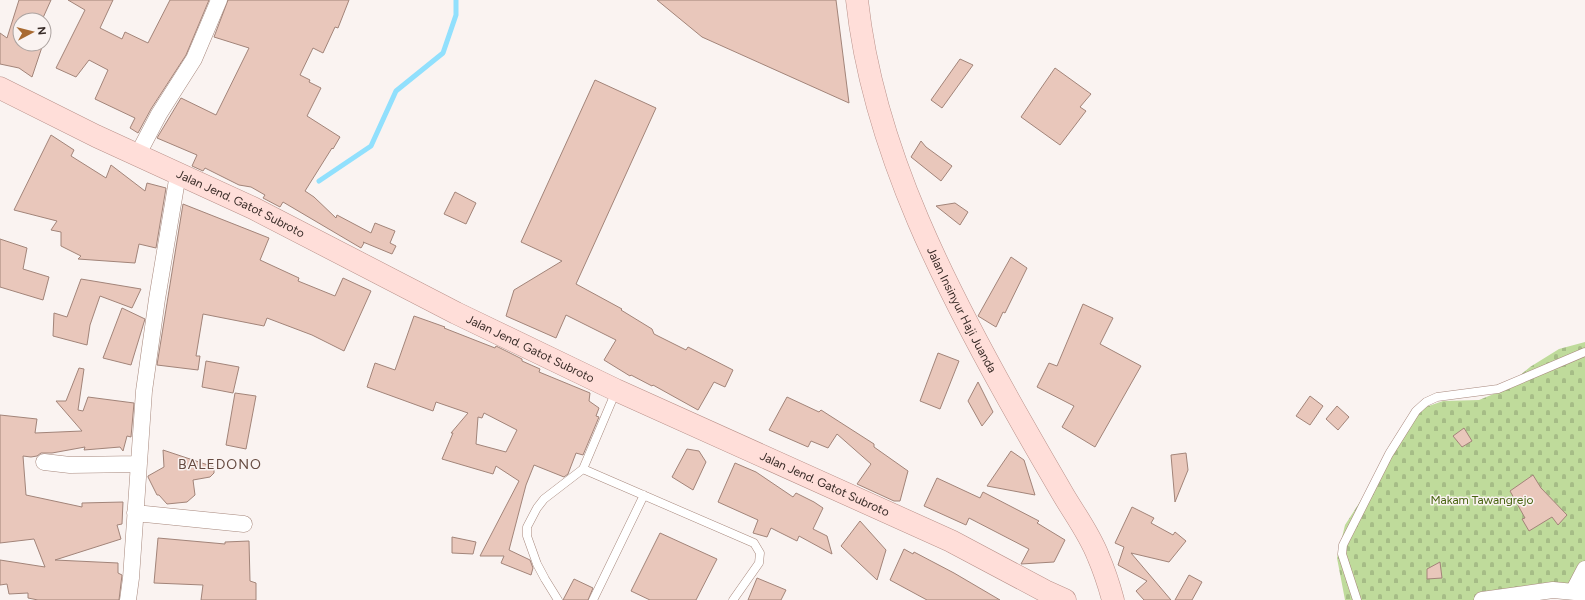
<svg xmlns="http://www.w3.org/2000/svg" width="1585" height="600" font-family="Figtree,sans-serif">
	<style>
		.cemetery { fill: url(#cemetery-stones) }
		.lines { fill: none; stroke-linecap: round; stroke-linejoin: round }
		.stream { stroke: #91e0fd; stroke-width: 5 }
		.building { fill: #e9c7bb; stroke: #a28479; fill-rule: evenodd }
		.service-casing { stroke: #a7887d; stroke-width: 9 }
		.minor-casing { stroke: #a7887d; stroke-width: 17 }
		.primary-casing { stroke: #b9918a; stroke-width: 23 }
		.service { stroke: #fff; stroke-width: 8 }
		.minor { stroke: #fff; stroke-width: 16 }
		.primary { stroke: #ffded9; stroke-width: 22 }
		.labels { text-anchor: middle; stroke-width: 3; stroke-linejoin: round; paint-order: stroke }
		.street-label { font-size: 12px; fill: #382b27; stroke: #faf3f1 }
		.park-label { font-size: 12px; fill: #46630f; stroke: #faf3f1 }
		.quarter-label { font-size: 14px; letter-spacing: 1px; fill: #664b41; stroke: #faf3f1 }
	</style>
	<defs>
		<pattern id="cemetery-stones" width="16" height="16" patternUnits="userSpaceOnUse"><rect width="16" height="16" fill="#bfdb9b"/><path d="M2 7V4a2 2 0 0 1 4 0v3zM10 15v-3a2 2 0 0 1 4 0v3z" fill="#a5bc86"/></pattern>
	</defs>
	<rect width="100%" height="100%" fill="#faf3f1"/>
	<path class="cemetery" d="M 1585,342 L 1585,599 L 1568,592 L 1479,600 L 1345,600 L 1337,558 L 1345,525 L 1420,409 L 1443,401 L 1479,400 L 1501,391 L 1530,367 L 1559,349 Z"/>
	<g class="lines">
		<path class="stream" d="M 319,181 L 371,146 L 396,91 L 443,53 L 456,15 L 456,0"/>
	</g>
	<path class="building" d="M 19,0 L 51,0 L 42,20 L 20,20 L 20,44 L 43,44 L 32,77 L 19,68 L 0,64 L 0,33 L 7,38 Z
		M 68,0 L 113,0 L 100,28 L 122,39 L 125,32 L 148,43 L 170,0 L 209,0 L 186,55 L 151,109 L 138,133 L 130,128 L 135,118 L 95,99 L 108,70 L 89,60 L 76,77 L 56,68 L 85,10 Z
		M 228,0 L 349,0 L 338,28 L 335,27 L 323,53 L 313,48 L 300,75 L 310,80 L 309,82 L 321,88 L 307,116 L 340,137 L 333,149 L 332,148 L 305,191 L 314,197 L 336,218 L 337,215 L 371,233 L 375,223 L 395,231 L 390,243 L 396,246 L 392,254 L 363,242 L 364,243 L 361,248 L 283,202 L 280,207 L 263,198 L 265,195 L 251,187 L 239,185 L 205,168 L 203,171 L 192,166 L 197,155 L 157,138 L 181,98 L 216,115 L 249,48 L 214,37 Z
		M 657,0 L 836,0 L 849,103 L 702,37 Z
		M 960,59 L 973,65 L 942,108 L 931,100 Z
		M 1055,68 L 1091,94 L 1080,107 L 1086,111 L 1060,145 L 1021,117 Z
		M 595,80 L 656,108 L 576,284 L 622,309 L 621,310 L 652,329 L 654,334 L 686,350 L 688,347 L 733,370 L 725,387 L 714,382 L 698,410 L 653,385 L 652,386 L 631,375 L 630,376 L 604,360 L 616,340 L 566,315 L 556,338 L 506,316 L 514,290 L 562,261 L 521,242 Z
		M 51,135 L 74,150 L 71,156 L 106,178 L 111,165 L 145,191 L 147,183 L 166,188 L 156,248 L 139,244 L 135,263 L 78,259 L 81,256 L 61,246 L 61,232 L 51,230 L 57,221 L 14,210 Z
		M 921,141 L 926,147 L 952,166 L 941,181 L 911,157 Z
		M 455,192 L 476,203 L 466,224 L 444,214 Z
		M 955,203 L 968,212 L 960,225 L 936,206 Z
		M 183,204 L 269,238 L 260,260 L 299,278 L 298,281 L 335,296 L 343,278 L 371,291 L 344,351 L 312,335 L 267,318 L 264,326 L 203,314 L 196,356 L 200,356 L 198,370 L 157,365 Z
		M 0,239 L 27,248 L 23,269 L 49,277 L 43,300 L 0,287 Z
		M 1011,257 L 1027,268 L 1005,313 L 1003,312 L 996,327 L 978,316 Z
		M 81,279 L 141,289 L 132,308 L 100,296 L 90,325 L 87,345 L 53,336 L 54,313 L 67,317 Z
		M 1083,304 L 1113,318 L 1100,344 L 1141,366 L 1095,447 L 1062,427 L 1074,406 L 1037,387 L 1049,363 L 1057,366 Z
		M 122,308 L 145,319 L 131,365 L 103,358 Z
		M 414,316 L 445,327 L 444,328 L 495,348 L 496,346 L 522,359 L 522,361 L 540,369 L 539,372 L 590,393 L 589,401 L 599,408 L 596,416 L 599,417 L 583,455 L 576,453 L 568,474 L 564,477 L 534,465 L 526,485 L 509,550 L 530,560 L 533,568 L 531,575 L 501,563 L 504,556 L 480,556 L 519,481 L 496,466 L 493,474 L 442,459 L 453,433 L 451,433 L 468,413 L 436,402 L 433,411 L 367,387 L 375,363 L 395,370 ZM 484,413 L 517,430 L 506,452 L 476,444 L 478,417 L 482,418 Z
		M 938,353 L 959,361 L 940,409 L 920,401 Z
		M 206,361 L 239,367 L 233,393 L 202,387 Z
		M 79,368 L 84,369 L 78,410 L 83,411 L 88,397 L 134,403 L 131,437 L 127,436 L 123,451 L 120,447 L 84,450 L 85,447 L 52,453 L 41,453 L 37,456 L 31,457 L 23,456 L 26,495 L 82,507 L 82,503 L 123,502 L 122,524 L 117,525 L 121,539 L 55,560 L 118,563 L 118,573 L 122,575 L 119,600 L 38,600 L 28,598 L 28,593 L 9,594 L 7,584 L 0,585 L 0,560 L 45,567 L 34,539 L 0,543 L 0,415 L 37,419 L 35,433 L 82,431 L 56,401 L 66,401 Z
		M 978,382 L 993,412 L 982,426 L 968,401 Z
		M 235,393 L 256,396 L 246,449 L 226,445 Z
		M 1310,396 L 1323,406 L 1310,425 L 1296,416 Z
		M 787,397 L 819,412 L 821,410 L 874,444 L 874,447 L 908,471 L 900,501 L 894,501 L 857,484 L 871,464 L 837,434 L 828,448 L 811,441 L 808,447 L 769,430 Z
		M 1337,406 L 1349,417 L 1338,430 L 1326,419 Z
		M 1464,428 L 1472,441 L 1462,447 L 1453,436 Z
		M 687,449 L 699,451 L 706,462 L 693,490 L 672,477 Z
		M 163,450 L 214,467 L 214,473 L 210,477 L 193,480 L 195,495 L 187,502 L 167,504 L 159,495 L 157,495 L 148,477 L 148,476 L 164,467 Z
		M 1011,451 L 1024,460 L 1035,495 L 987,486 Z
		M 1186,453 L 1188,470 L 1175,502 L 1171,455 Z
		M 735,463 L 756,472 L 793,497 L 796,493 L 814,502 L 823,508 L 813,529 L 827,536 L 832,554 L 799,536 L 797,541 L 771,528 L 767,537 L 753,533 L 758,520 L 718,502 Z
		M 1533,475 L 1541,488 L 1567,515 L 1558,525 L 1552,517 L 1529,531 L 1522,519 L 1525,518 L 1510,491 Z
		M 937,478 L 980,498 L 983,492 L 1039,521 L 1037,523 L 1065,540 L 1054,562 L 1021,564 L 1029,549 L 969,518 L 966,525 L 924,506 Z
		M 1132,507 L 1154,518 L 1151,523 L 1173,535 L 1175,532 L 1186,541 L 1169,562 L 1131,553 L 1171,600 L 1144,600 L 1136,591 L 1147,581 L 1118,565 L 1124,547 L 1115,543 Z
		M 860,521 L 886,550 L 877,580 L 841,546 Z
		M 660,533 L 717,559 L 696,600 L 650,600 L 631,591 Z
		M 452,537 L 476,542 L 473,554 L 452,553 Z
		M 158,538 L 225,544 L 225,542 L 249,541 L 250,581 L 256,583 L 256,600 L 201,600 L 203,585 L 154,583 Z
		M 904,549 L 913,554 L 914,552 L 954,573 L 1000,600 L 927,600 L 890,580 Z
		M 1440,562 L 1442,578 L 1427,579 L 1427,569 Z
		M 1189,575 L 1202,582 L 1192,600 L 1175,600 Z
		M 757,578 L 786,590 L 781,600 L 748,600 Z
		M 574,579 L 593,588 L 588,600 L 563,600 Z"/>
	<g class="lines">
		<g class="service-casing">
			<path id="service" d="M 583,469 L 754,543 L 760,553 L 759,563 L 733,600
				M 558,600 L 545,579 L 537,564 L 527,536 L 527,527 L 537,508 L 544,499 L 583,469 L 616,391
				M 593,600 L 644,495
				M 1357,600 L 1342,554 L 1343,545 L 1389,454 L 1416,411 L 1426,402 L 1437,397 L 1498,389 L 1585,352"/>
		</g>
		<g class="minor-casing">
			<path id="minor" d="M 137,156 L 159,114 L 194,59 L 219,0
				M 44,462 L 70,465 L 139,464
				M 135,513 L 244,524
				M 1573,592 L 1585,569
				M 128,600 L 131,578 L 144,391 L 157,299 L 178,174
				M 1482,600 L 1553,590 L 1585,593"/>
		</g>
		<g class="primary-casing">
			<g id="primary">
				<path id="s1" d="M 857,0 C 873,151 949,295 1023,425 C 1036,448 1050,472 1064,496 C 1076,516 1090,535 1098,556 C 1104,570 1109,585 1113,600"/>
				<path id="s2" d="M 0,88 L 96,136 L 253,208 L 456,313 L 616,390 L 951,541 L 1045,591 L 1065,600"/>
			</g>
		</g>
		<use href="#service" class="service"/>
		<use href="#minor" class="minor"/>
		<use href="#primary" class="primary"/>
	</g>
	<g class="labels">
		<g class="street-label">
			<text dy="4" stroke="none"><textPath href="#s2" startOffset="267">Jalan Jend. Gatot Subroto</textPath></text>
			<text dy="4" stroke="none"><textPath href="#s1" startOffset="329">Jalan Insinyur Haji Juanda</textPath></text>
			<text dy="4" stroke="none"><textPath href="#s2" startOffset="591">Jalan Jend. Gatot Subroto</textPath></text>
			<text dy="4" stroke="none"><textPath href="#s2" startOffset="915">Jalan Jend. Gatot Subroto</textPath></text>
		</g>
		<g class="park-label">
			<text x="1482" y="504">Makam Tawangrejo</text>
		</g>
		<g class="quarter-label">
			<text x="220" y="469">BALEDONO</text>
		</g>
	</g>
	<g transform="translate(32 32) rotate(83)"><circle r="19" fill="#faf3f1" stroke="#aca3a0"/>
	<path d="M0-3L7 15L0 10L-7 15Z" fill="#a96a31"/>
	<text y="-6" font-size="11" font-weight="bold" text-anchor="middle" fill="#382b27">N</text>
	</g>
</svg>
